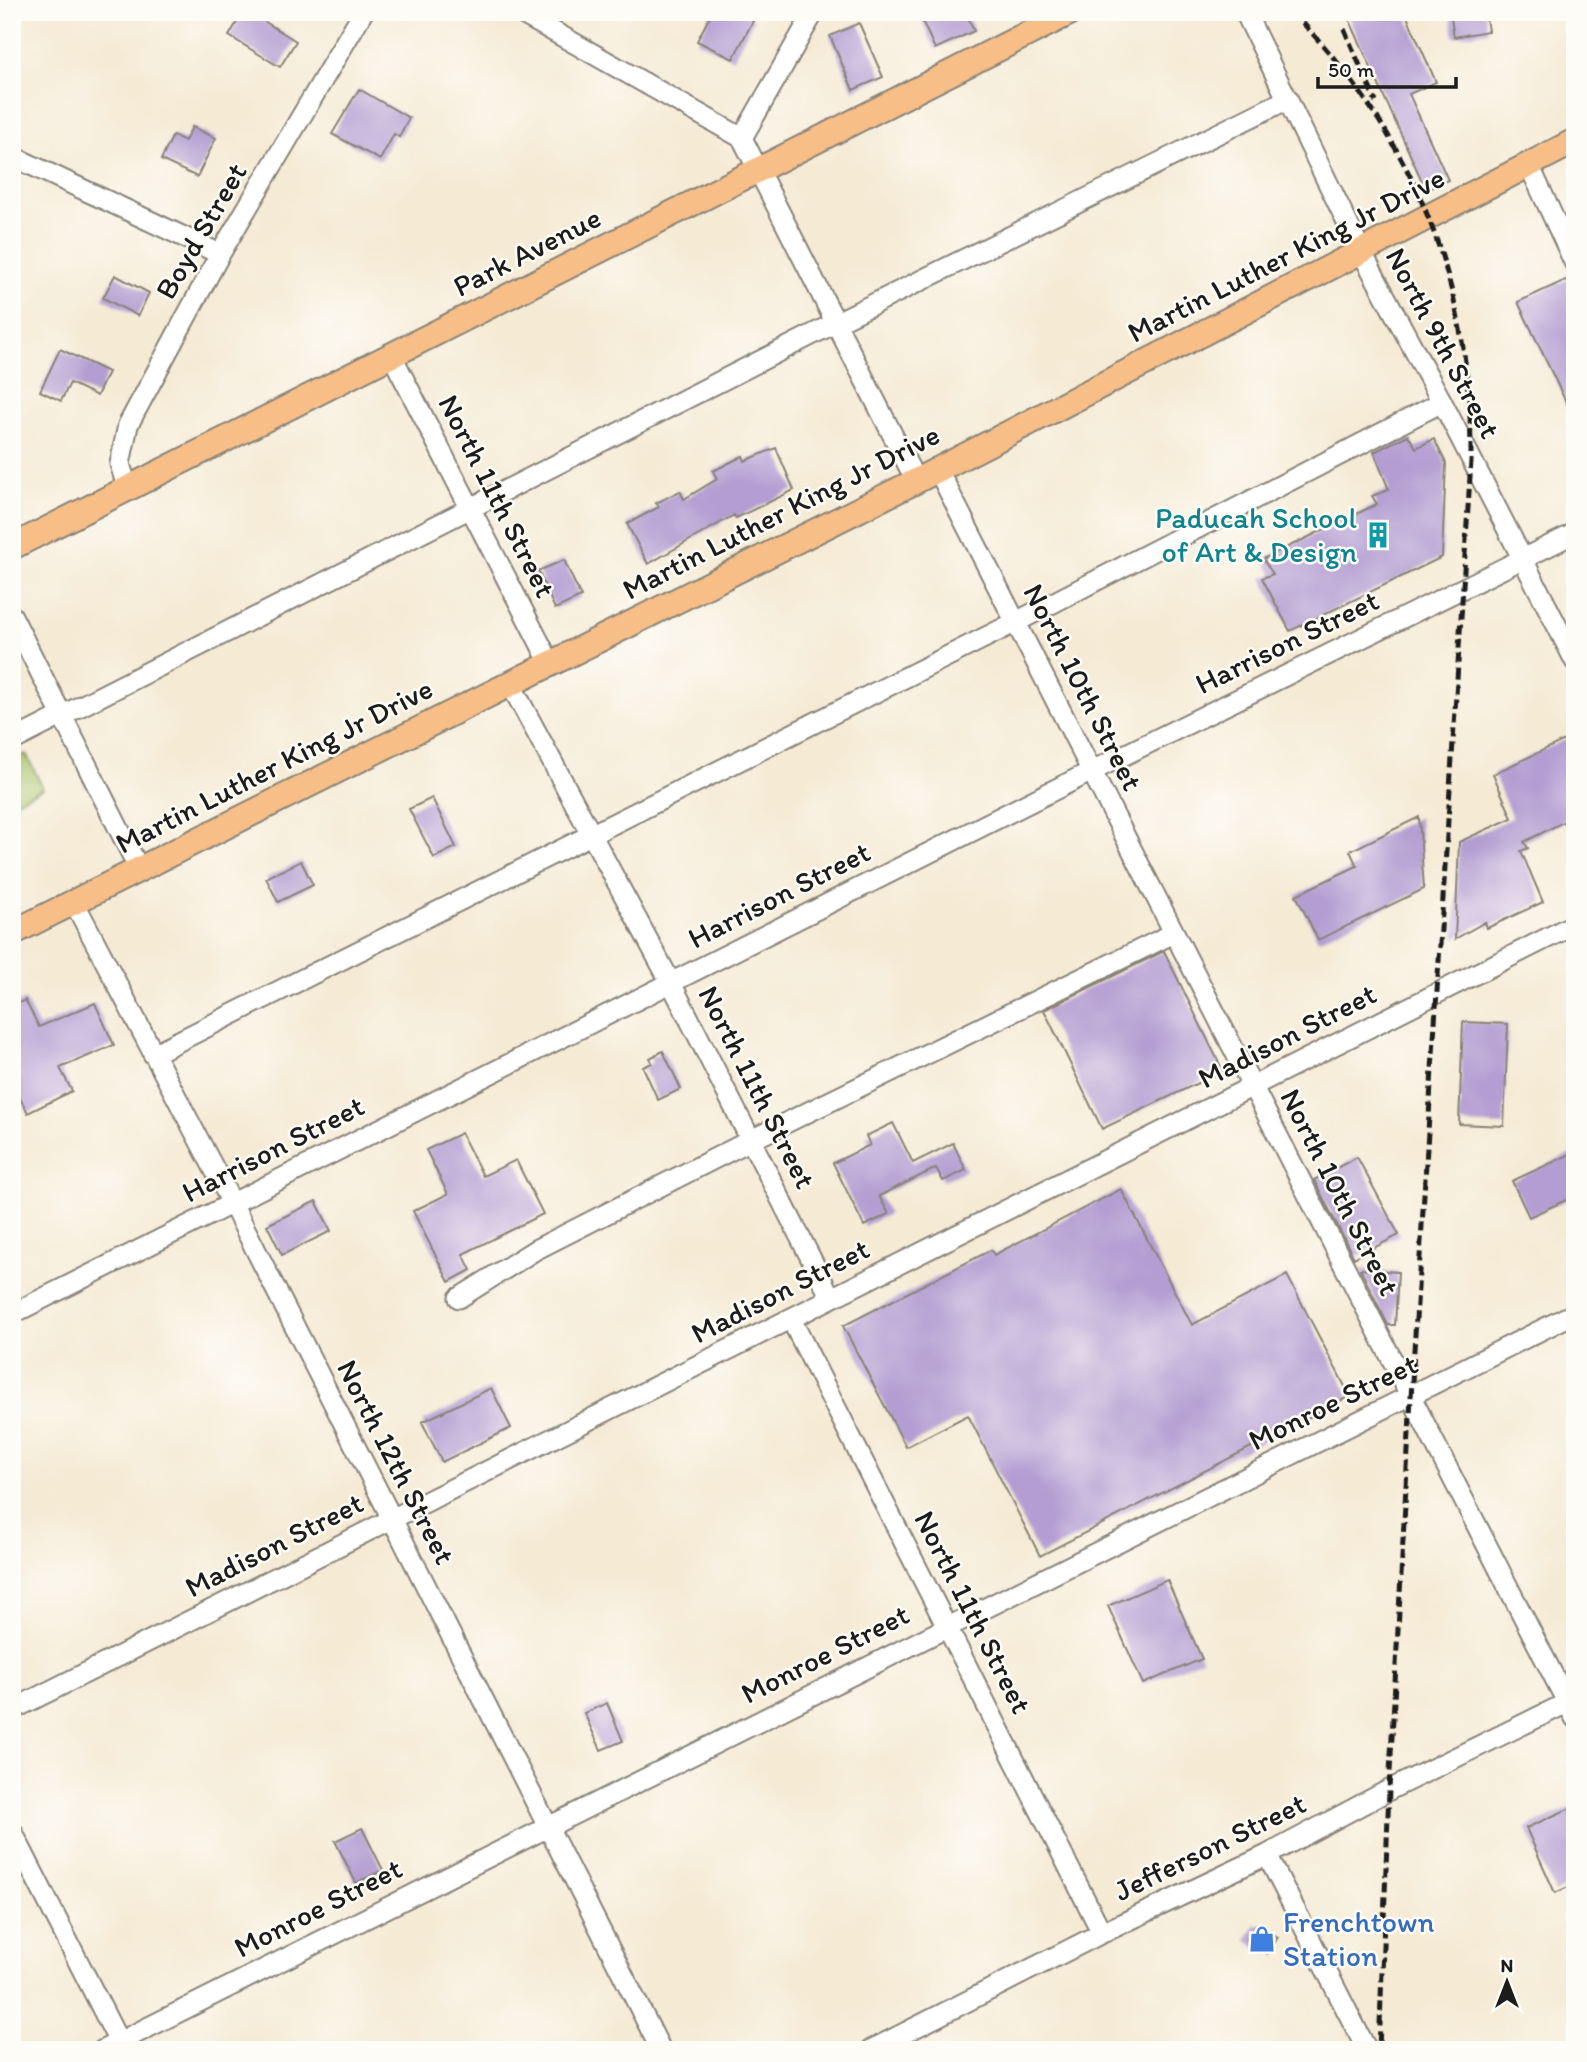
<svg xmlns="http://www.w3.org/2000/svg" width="1587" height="2062" font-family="Itim,sans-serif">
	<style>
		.green { fill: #a9c268; stroke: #626f42; stroke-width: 2 }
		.building { fill: #b49dd2 }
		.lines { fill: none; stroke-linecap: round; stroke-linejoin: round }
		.minor-casing { stroke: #888378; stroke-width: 23 }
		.major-casing { stroke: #888378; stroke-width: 28 }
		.minor { stroke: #fff; stroke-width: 19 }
		.major { stroke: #f7be87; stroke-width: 24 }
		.rail { stroke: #1c1c1c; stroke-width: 5; stroke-dasharray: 10 5; stroke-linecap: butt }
		.labels { text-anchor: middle; stroke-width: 5; stroke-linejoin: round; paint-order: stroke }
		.street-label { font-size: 30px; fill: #1c1c1c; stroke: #fdfcf7 }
		.culture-label { font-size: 30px; fill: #0d838f; stroke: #fdfcf7; text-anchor: end }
		.shop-label { font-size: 30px; fill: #366cbe; stroke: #fdfcf7; text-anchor: start }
	</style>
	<rect width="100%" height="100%" fill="#fdfcf7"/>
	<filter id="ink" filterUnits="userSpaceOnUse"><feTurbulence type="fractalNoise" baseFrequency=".0143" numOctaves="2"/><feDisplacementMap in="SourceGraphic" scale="14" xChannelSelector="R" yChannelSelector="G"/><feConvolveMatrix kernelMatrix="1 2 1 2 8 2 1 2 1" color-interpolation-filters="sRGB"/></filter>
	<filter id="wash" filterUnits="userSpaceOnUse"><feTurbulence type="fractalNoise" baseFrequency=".00686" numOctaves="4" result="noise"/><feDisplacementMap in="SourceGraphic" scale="28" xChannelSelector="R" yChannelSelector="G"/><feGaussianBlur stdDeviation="1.57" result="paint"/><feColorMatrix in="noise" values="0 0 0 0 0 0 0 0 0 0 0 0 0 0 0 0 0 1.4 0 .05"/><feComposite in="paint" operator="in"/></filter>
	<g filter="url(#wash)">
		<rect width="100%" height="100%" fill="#f5ead4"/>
		<path class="green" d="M 26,754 L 43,788 L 12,803 L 12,760 Z"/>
		<g id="blocks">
			<path class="building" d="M 243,12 L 249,12 L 296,41 L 280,67 L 229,36 Z
				M 712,12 L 741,12 L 754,19 L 733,59 L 697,41 Z
				M 918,12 L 966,12 L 974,31 L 935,49 Z
				M 1346,12 L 1405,12 L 1436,82 L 1409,94 L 1448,180 L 1426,190 Z
				M 1450,12 L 1485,12 L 1488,31 L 1454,37 Z
				M 859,23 L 883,77 L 853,90 L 830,36 Z
				M 359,89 L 409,118 L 399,137 L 394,134 L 380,160 L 332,134 Z
				M 192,127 L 216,138 L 197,177 L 161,160 L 173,135 L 185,141 Z
				M 115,275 L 149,293 L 138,316 L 103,298 Z
				M 1570,278 L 1575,287 L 1575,421 L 1518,302 Z
				M 60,349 L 108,372 L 97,396 L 70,383 L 61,401 L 40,391 Z
				M 1408,435 L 1416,448 L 1434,439 L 1446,463 L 1442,557 L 1290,631 L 1262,578 L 1273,574 L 1263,559 L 1377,504 L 1372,496 L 1389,490 L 1374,452 Z
				M 776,448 L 794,490 L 736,518 L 734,515 L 648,564 L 627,524 L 659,507 L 656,503 L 680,491 L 684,499 L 717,479 L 713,471 L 743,456 L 745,461 Z
				M 564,560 L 581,597 L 555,609 L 538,571 Z
				M 1575,735 L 1575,816 L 1524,842 L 1528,848 L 1521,851 L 1543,902 L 1487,928 L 1485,922 L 1455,939 L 1459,842 L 1512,818 L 1493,774 Z
				M 432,798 L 456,847 L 434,858 L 409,809 Z
				M 1419,817 L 1424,889 L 1318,940 L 1296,895 L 1357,866 L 1350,851 Z
				M 301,861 L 313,885 L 278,902 L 266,878 Z
				M 1164,951 L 1223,1071 L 1102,1129 L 1044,1010 Z
				M 25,1000 L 39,1027 L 95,1003 L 114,1045 L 60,1068 L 72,1091 L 28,1113 L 12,1083 L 12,1006 Z
				M 1463,1022 L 1508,1024 L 1504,1126 L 1459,1124 Z
				M 663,1051 L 681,1089 L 658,1100 L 643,1067 L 652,1063 L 650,1058 Z
				M 893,1123 L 913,1163 L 953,1143 L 966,1170 L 943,1181 L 936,1168 L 879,1196 L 889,1214 L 864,1226 L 833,1163 L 870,1145 L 866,1136 Z
				M 461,1133 L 483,1176 L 516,1160 L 543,1214 L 463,1254 L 471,1270 L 449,1282 L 413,1211 L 448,1194 L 426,1150 Z
				M 1575,1152 L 1575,1196 L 1529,1217 L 1512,1181 Z
				M 1357,1157 L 1399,1235 L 1354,1258 L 1314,1180 Z
				M 1121,1189 L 1192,1325 L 1287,1275 L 1350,1396 L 1040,1556 L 968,1415 L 906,1447 L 843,1326 L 991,1250 L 994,1255 Z
				M 316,1201 L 331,1231 L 282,1255 L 267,1225 Z
				M 1360,1269 L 1398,1272 L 1395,1325 L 1388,1325 Z
				M 491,1388 L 511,1428 L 442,1462 L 422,1422 Z
				M 1167,1580 L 1202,1659 L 1143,1684 L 1108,1606 Z
				M 607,1703 L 623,1741 L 601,1750 L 584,1713 Z
				M 1575,1806 L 1575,1884 L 1555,1893 L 1526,1828 Z
				M 362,1828 L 383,1870 L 356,1883 L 335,1841 Z
				M 1256,1924 L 1278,1937 L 1268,1954 L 1246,1940 Z"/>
		</g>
	</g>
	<g filter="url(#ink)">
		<use href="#blocks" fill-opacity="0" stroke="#888378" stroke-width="2"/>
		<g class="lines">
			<g class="minor-casing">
				<path id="minor" d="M 519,12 L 742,138 L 916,481
					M 1245,12 L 1361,251 L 1442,402 L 1575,661
					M 742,138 L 814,12
					M 12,156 L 220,254
					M 1529,165 L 1575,264
					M 392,356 L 550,663
					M 938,470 L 1575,1718
					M 127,487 L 120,464 L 128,425 L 220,254 L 363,12
					M 12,616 L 139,869
					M 510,683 L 671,983 L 831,1298
					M 12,741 L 835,323 L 1288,99
					M 74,902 L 232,1203 L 661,2050
					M 153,1054 L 1016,622 L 1442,402
					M 459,1298 L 535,1250 L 751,1140 L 1174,933
					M 12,1314 L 1092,771 L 1575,533
					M 791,1319 L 1102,1933
					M 12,1710 L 1575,924
					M 12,1831 L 123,2050
					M 1267,1855 L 1367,2050
					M 103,2050 L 1575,1313
					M 871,2050 L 1102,1933 L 1267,1855 L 1389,1790 L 1575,1699"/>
			</g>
			<g class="major-casing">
				<path id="major" d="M 12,547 L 1071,12
					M 12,933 L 916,481 L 1575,141"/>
			</g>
			<use href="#minor" class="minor"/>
			<use href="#major" class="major"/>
			<path class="rail" d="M 1292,12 C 1416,137 1472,286 1471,461 L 1411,1397 L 1389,1790 L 1379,2050
				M 1344,29 L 1376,102"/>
		</g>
	</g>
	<defs>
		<g id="building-bare" transform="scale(2.1)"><path d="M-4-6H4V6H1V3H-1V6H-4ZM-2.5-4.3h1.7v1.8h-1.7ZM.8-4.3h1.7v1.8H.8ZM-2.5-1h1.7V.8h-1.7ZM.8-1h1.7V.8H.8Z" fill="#0f9aa8" stroke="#fdfcf7" stroke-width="2.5" paint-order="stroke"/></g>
		<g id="shop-bare" transform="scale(2.1)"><path d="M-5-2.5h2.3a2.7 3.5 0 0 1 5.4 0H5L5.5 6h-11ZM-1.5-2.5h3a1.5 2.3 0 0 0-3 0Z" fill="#3f7fe0" stroke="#fdfcf7" stroke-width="2.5" paint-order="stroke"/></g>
	</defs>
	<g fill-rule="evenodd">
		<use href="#building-bare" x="1378" y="535"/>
		<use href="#shop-bare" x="1262" y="1939"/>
	</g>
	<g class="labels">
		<g class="street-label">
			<text transform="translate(201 231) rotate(-60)" y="10">Boyd Street</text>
			<text transform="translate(527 252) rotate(-27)" y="10">Park Avenue</text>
			<text transform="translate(1286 255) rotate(-27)" y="10">Martin Luther King Jr Drive</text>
			<text transform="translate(1443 343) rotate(62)" y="10">North 9th Street</text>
			<text transform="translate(497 496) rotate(63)" y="10">North 11th Street</text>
			<text transform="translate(781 512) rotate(-27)" y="10">Martin Luther King Jr Drive</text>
			<text transform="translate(1287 642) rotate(-26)" y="10">Harrison Street</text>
			<text transform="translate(1083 687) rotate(63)" y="10">North 10th Street</text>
			<text transform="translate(274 766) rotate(-27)" y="10">Martin Luther King Jr Drive</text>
			<text transform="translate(779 895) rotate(-27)" y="10">Harrison Street</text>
			<text transform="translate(1287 1036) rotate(-27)" y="10">Madison Street</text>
			<text transform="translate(757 1087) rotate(63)" y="10">North 11th Street</text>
			<text transform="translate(273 1149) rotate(-27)" y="10">Harrison Street</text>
			<text transform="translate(1340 1192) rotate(63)" y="10">North 10th Street</text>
			<text transform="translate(780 1291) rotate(-27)" y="10">Madison Street</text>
			<text transform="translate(1333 1402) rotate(-26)" y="10">Monroe Street</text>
			<text transform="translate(396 1462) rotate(63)" y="10">North 12th Street</text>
			<text transform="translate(274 1545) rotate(-27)" y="10">Madison Street</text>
			<text transform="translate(973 1612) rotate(63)" y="10">North 11th Street</text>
			<text transform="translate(825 1654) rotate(-27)" y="10">Monroe Street</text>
			<text transform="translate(1210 1847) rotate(-26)" y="10">Jefferson Street</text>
			<text transform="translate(318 1908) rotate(-27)" y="10">Monroe Street</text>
		</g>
		<g class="culture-label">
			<text x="1357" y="528">Paducah School<tspan x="1357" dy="34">of Art &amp; Design</tspan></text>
		</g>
		<g class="shop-label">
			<text x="1283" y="1932">Frenchtown<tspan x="1283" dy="34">Station</tspan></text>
		</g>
	</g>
	<rect width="1587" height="2062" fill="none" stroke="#fdfcf7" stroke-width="42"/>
	<g transform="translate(1507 1982)" stroke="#fdfcf7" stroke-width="5" paint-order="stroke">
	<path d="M0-5L12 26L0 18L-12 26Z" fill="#1c1c1c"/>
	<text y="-10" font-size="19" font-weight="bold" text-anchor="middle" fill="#1c1c1c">N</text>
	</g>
	<path d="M1318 77v10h138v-10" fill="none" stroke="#1c1c1c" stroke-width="3.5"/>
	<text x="1328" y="77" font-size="21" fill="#1c1c1c" stroke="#fdfcf7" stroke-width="5" paint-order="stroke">50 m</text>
</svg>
